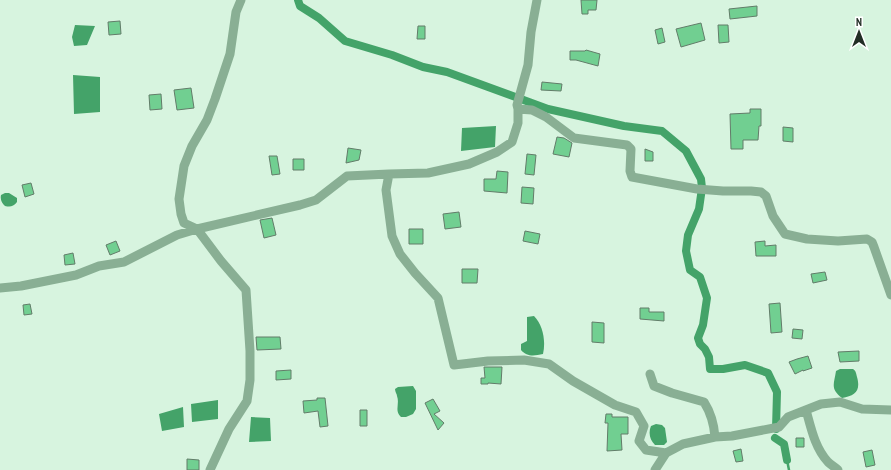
<svg xmlns="http://www.w3.org/2000/svg" width="891" height="470" font-family="'PT Sans Narrow',sans-serif">
	<style>
		.water { fill: #44a369 }
		.lines { fill: none; stroke-linecap: round; stroke-linejoin: round }
		.stream { stroke: #44a369; stroke-width: 2.5 }
		.canal { stroke: #44a369; stroke-width: 8 }
		.building { fill: #71cf91; stroke: #627c69 }
		.street { stroke: #89af94; stroke-width: 9 }
	</style>
	<rect width="100%" height="100%" fill="#d7f4df"/>
	<path class="water" d="M 75,25 L 95,26 L 87,45 L 74,46 L 72,37 Z
		M 73,75 L 100,77 L 100,112 L 74,114 Z
		M 496,126 L 495,147 L 461,151 L 462,128 Z
		M 5,193 L 9,193 L 17,198 L 17,202 C 13,207 10,207 5,206 C 2,203 0,200 1,195 Z
		M 534,316 C 543,325 546,341 543,354 C 534,356 527,357 521,350 L 521,344 L 527,341 L 527,317 Z
		M 840,369 L 853,369 C 856,371 856,373 857,377 C 861,391 855,396 842,398 C 830,389 834,384 836,371 Z
		M 413,386 L 416,391 L 416,409 L 413,414 L 406,417 L 401,417 C 394,411 400,404 397,396 C 397,394 395,392 395,389 L 398,387 Z
		M 218,400 L 218,419 L 192,422 L 191,404 Z
		M 183,407 L 184,427 L 162,431 L 159,414 Z
		M 251,417 L 270,418 L 271,441 L 249,442 Z
		M 656,424 L 662,425 L 665,428 L 667,442 L 664,445 L 655,445 C 650,440 648,433 651,426 Z"/>
	<g class="lines">
		<path class="stream" d="M 787,460 L 789,470"/>
		<path class="canal" d="M 298,0 L 300,6 L 319,18 L 345,41 L 392,55 L 423,67 L 447,72 L 548,109 L 624,126 L 662,131 L 686,151 L 701,179 L 702,188 L 699,209 L 688,235 L 686,251 L 690,270 L 700,277 L 707,298 L 703,325 L 698,338 L 700,344 L 705,349 L 709,357 L 710,369 L 723,369 L 745,365 L 768,373 L 777,392 L 776,429
			M 775,438 L 784,444 L 787,460"/>
	</g>
	<path class="building" d="M 581,0 L 597,0 L 596,10 L 588,10 L 588,14 L 582,14 Z
		M 757,6 L 757,16 L 730,19 L 729,9 Z
		M 120,21 L 121,34 L 109,35 L 108,22 Z
		M 701,23 L 705,40 L 681,47 L 676,29 Z
		M 718,25 L 728,25 L 729,42 L 719,43 Z
		M 418,26 L 425,26 L 425,39 L 417,39 Z
		M 662,28 L 665,42 L 658,44 L 655,30 Z
		M 586,50 L 600,54 L 598,66 L 576,60 L 570,60 L 570,51 L 585,51 Z
		M 542,82 L 562,84 L 561,91 L 541,90 Z
		M 191,88 L 194,108 L 177,110 L 174,90 Z
		M 161,94 L 162,109 L 150,110 L 149,95 Z
		M 750,109 L 761,109 L 761,126 L 759,126 L 758,140 L 743,140 L 743,149 L 731,149 L 730,114 L 750,113 Z
		M 783,127 L 793,128 L 793,142 L 783,141 Z
		M 557,137 L 564,138 L 572,143 L 569,157 L 553,154 Z
		M 348,148 L 361,150 L 359,160 L 346,163 Z
		M 645,149 L 653,152 L 653,161 L 645,161 Z
		M 527,154 L 536,155 L 534,175 L 525,174 Z
		M 269,156 L 277,156 L 280,174 L 272,175 Z
		M 293,159 L 304,159 L 304,170 L 293,170 Z
		M 497,171 L 508,172 L 507,193 L 484,191 L 484,179 L 496,179 Z
		M 31,183 L 34,194 L 25,197 L 22,185 Z
		M 522,187 L 534,188 L 533,204 L 521,203 Z
		M 459,212 L 461,227 L 445,229 L 443,214 Z
		M 272,218 L 276,235 L 264,238 L 260,220 Z
		M 409,229 L 423,229 L 423,244 L 409,244 Z
		M 525,231 L 540,234 L 538,244 L 523,241 Z
		M 116,241 L 120,251 L 110,255 L 106,245 Z
		M 765,241 L 765,246 L 776,245 L 776,256 L 756,256 L 755,242 Z
		M 73,253 L 75,264 L 65,265 L 64,255 Z
		M 462,269 L 478,269 L 477,283 L 462,283 Z
		M 825,272 L 827,280 L 813,283 L 811,274 Z
		M 780,303 L 782,332 L 771,333 L 769,304 Z
		M 30,304 L 32,314 L 24,315 L 23,305 Z
		M 640,308 L 649,308 L 649,312 L 664,312 L 664,321 L 640,319 Z
		M 592,322 L 604,323 L 604,343 L 592,342 Z
		M 793,329 L 803,330 L 802,339 L 792,338 Z
		M 256,337 L 280,337 L 281,349 L 257,350 Z
		M 859,351 L 859,361 L 840,362 L 838,352 Z
		M 808,356 L 812,368 L 803,371 L 803,370 L 795,374 L 789,362 L 797,359 Z
		M 484,367 L 502,367 L 501,384 L 488,383 L 488,384 L 481,384 L 481,378 L 485,378 Z
		M 291,370 L 291,379 L 276,380 L 276,371 Z
		M 317,398 L 325,398 L 328,426 L 320,427 L 318,411 L 304,413 L 303,401 L 317,400 Z
		M 433,399 L 440,411 L 434,414 L 444,423 L 438,430 L 425,403 Z
		M 360,410 L 367,410 L 367,426 L 360,426 Z
		M 606,414 L 612,414 L 612,417 L 628,417 L 628,434 L 621,434 L 622,450 L 607,451 L 608,423 L 605,423 Z
		M 796,438 L 804,438 L 804,447 L 796,447 Z
		M 741,449 L 743,461 L 736,462 L 733,451 Z
		M 872,450 L 875,465 L 866,467 L 863,452 Z
		M 187,459 L 199,460 L 199,470 L 187,470 Z"/>
	<g class="lines">
		<path class="street" d="M 518,109 L 532,110 L 546,117 L 574,138 L 627,145 L 631,149 L 630,171 L 632,177 L 697,189 L 723,191 L 751,191 L 761,192 L 766,196 L 773,216 L 785,234 L 807,239 L 838,241 L 867,239 L 872,242 L 874,247 L 891,295
			M 389,174 L 386,190 L 392,236 L 400,254 L 415,273 L 438,298 L 454,365 L 488,361 L 524,360 L 549,364 L 573,381 L 615,405 L 636,412 L 644,426 L 639,441 L 646,450 L 666,453
			M 0,288 L 21,286 L 76,275 L 99,266 L 124,262 L 177,235 L 197,229 L 300,205 L 316,200 L 347,176 L 389,174 L 428,173 L 469,164 L 497,152 L 512,142 L 518,123 L 518,109 L 517,105 L 528,65 L 531,32 L 537,0
			M 650,374 L 654,386 L 672,393 L 704,402 C 711,413 714,424 715,437
			M 806,410 C 811,428 815,448 828,462 C 831,465 835,467 838,470
			M 210,470 L 229,429 L 247,401 L 250,380 L 250,351 L 246,290 L 221,261 L 197,229 L 184,223 L 181,214 L 179,199 L 184,166 L 192,146 L 207,120 L 215,99 L 230,54 L 236,12 L 241,0
			M 655,470 L 666,453 L 683,444 L 715,437 L 732,436 L 779,427 L 788,417 L 821,404 L 840,402 L 862,409 L 891,410"/>
	</g>
	<g transform="translate(859 32)" stroke="#ffffff" stroke-width="3" paint-order="stroke">
	<path d="M0-3L7 15L0 10L-7 15Z" fill="#222d25"/>
	<text y="-6" font-size="11" font-weight="bold" text-anchor="middle" fill="#222d25">N</text>
	</g>
</svg>
